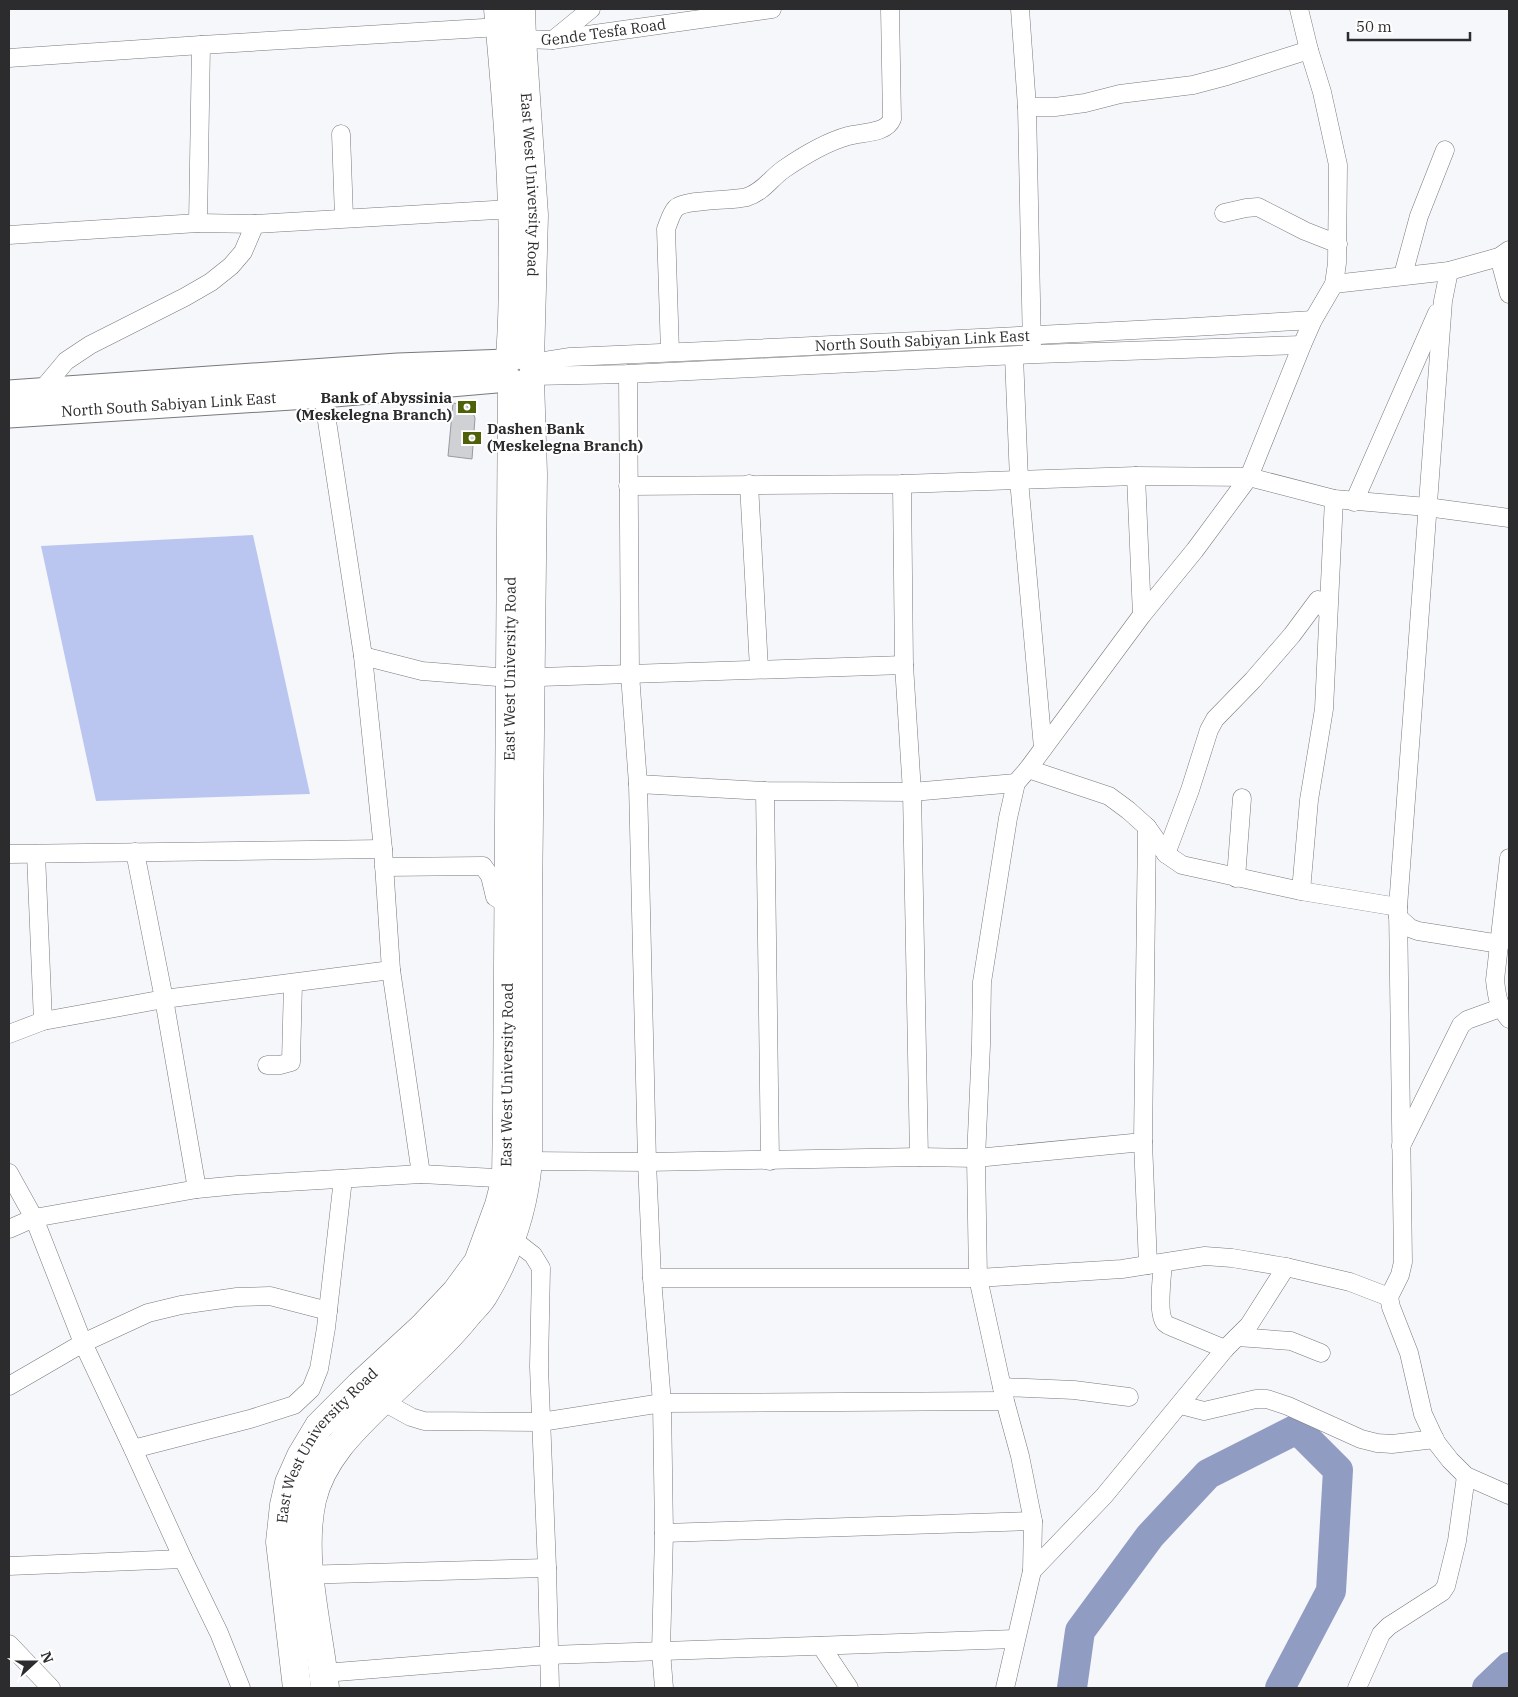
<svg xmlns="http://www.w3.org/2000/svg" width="1518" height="1697" font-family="'IBM Plex Serif',serif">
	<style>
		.green { fill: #bac6ef }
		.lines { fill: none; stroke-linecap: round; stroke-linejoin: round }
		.river { stroke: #919cc3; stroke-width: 30 }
		.building { fill: #d0d1d5; stroke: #999a9e }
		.minor-casing { stroke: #78797c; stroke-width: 19 }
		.secondary-casing { stroke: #78797c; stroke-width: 27 }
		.primary-casing { stroke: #78797c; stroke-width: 29 }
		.minor { stroke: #fff; stroke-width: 18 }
		.secondary { stroke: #fff; stroke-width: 25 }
		.primary { stroke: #fff; stroke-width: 28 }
		.labels { text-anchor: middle; stroke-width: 4; stroke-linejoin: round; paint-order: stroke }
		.street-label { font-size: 15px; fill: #2c2c2e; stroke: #fff }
		.poi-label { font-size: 15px; font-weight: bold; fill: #2c2c2e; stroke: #fff; text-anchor: end }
	</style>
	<rect width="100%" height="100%" fill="#f6f7fb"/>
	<path class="green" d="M 253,535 L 310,794 L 96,801 L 41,546 Z"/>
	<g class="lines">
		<path class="river" d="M 1072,1688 L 1080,1631 L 1150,1536 L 1208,1474 L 1297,1429 L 1338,1470 L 1331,1591 L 1280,1688
			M 1487,1688 L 1509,1667"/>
	</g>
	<path class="building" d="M 453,403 L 466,405 L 473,413 L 475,418 L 472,459 L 448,456 Z"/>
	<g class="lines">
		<g class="minor-casing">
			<g id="minor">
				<path d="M 1020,9 L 1027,107 L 1032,348"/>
				<path d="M 553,40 L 591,9"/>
				<path id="s1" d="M 9,58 L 201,45 L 500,27 L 522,39 L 552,40 L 772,9"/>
				<path d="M 1027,107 L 1055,107 L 1085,103 L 1120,94 L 1193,85 L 1227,76 L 1309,50"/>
				<path d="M 341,134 L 344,217"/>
				<path d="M 1224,213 L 1246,208 L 1258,207 L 1305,231 L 1338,244"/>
				<path d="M 198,223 L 201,45"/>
				<path d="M 9,235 L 198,223 L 255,224 L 512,209"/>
				<path d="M 1499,257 L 1509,294"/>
				<path d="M 1449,271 L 1443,301 L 1398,907 L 1403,1262 L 1400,1275 L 1389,1297 L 1391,1307 L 1409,1353 L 1423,1414 L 1436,1442 L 1450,1460 L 1466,1476 L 1509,1495"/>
				<path d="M 1403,275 L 1419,216 L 1445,150"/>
				<path d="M 1334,284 L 1449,271 L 1499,257 L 1509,250"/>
				<path d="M 670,352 L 666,229 C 669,222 671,213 676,208 C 686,199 732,201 747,197 C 763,192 771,178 784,169 C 803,156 826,142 848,136 C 862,132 886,134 892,119 L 890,9"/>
				<path d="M 1014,356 L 1019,480 L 1043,748"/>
				<path id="s2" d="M 532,363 L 570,357 C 818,346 1065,335 1313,320"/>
				<path d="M 628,374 L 630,674 L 638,784 L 647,1162 L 652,1278 L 662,1403 L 664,1533 L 661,1651 L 664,1688"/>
				<path d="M 533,376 L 628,374 L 1038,354 L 1302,345"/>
				<path d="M 40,392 L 66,361 L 90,345 L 185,297 L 211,282 L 231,266 L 243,252 L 255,224"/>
				<path d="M 323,395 L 363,656 L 383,849 L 391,970 L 421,1174"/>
				<path d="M 1136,476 L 1142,615"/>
				<path d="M 749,484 L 759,669"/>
				<path d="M 902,484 L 904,665 L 912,792 L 919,1157"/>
				<path d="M 628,486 L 902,484 L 1136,476 L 1249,477 L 1334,499 L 1427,507 L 1509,518"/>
				<path d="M 1354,502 L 1437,313"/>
				<path d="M 363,656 L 422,671 L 510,678 L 904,665"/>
				<path d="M 1028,769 L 1109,796 L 1128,810 L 1147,827 L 1166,854 L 1182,865 L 1301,891 L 1398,907"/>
				<path d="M 638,784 L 765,791 L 912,792 L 1016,783"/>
				<path d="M 765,791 L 770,1161"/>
				<path d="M 1147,827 L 1143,1142 L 1148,1265"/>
				<path d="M 135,852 L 164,999 L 197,1189"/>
				<path d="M 9,854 L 383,849"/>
				<path d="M 36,854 L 43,1021"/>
				<path d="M 1166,854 L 1190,790 L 1209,730 L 1215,719 L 1253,680 L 1292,635 L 1318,600 L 1328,612"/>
				<path d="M 1509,858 L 1495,980 C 1497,998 1498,1005 1509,1019"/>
				<path d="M 384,867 L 483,866 L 490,876 L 495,897 L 508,905"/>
				<path d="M 1236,878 L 1242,798"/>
				<path d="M 1301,891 L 1309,800 L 1324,709 L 1334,499"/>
				<path d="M 1398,917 L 1410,928 L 1418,931 L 1500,944"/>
				<path d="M 9,1034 L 43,1021 L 164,999 L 391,970"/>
				<path d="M 267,1065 L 280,1065 L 291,1062 L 293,983"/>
				<path d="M 1401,1146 L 1461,1025 L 1467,1020 L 1500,1008"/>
				<path d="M 528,1161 L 647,1162 L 919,1157 L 976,1158 L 1143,1142"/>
				<path d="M 9,1173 L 34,1218 L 83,1343 L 133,1449 L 183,1559 L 219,1633 L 241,1688"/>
				<path d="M 9,1229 L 34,1218 L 197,1189 L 238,1185 L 421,1174 L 515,1179"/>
				<path d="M 511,1238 L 533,1255 L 541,1268 L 539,1367 L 547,1568 L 550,1688"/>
				<path d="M 1163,1263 C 1162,1276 1157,1314 1165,1323 C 1167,1325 1169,1326 1172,1327 L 1225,1349"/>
				<path d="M 652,1278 L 978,1278 L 1122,1269 L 1205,1256 L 1232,1258 L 1286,1267 L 1350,1282 L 1389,1297"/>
				<path d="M 1237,1337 L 1291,1341 L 1321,1353"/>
				<path d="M 9,1386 L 83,1343 L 148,1313 L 181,1305 L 237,1297 L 270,1296 L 328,1311"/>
				<path d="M 1002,1387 L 1074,1390 L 1129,1397"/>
				<path d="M 382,1401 L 411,1417 L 424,1421 L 541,1422 L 662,1403 L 1005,1401"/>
				<path d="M 1181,1405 L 1204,1411 L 1256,1399 L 1267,1399 L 1288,1406 L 1361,1439 L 1377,1443 L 1392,1444 L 1435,1439"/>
				<path d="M 133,1449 L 250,1419 L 294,1405 L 311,1389 L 319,1369 L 326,1328 L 343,1179"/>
				<path d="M 664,1533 L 1033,1521"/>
				<path d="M 9,1566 L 183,1559"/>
				<path d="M 1032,1571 L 1104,1496 L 1225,1349 L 1249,1325 L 1286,1267"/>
				<path d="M 299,1575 L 547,1568"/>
				<path d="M 9,1644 L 51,1688"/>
				<path d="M 821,1646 L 849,1688"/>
				<path d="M 324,1673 L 549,1655 L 1015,1639"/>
				<path d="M 1005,1688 L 1032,1571 L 1033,1521 L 1020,1456 L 1005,1401 L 978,1278 L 976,1158 L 981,1045 L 982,982 L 1008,818 L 1016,783 L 1028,769 L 1142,615 L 1195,550 L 1249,477 L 1302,345 L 1313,320 L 1334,284 L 1337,263 L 1338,165 L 1322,92 L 1309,50 L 1299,9"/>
				<path d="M 1357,1688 L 1381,1634 L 1389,1626 L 1442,1592 L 1446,1586 L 1457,1541 L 1466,1476"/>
			</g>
		</g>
		<g class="secondary-casing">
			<g id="secondary">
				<path d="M 9,393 L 398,366 L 507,362"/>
				<path id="s3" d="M 9,415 L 323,395 L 508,379"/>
			</g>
		</g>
		<g class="primary-casing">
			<g id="primary">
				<path d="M 498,9 C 509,124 518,243 510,358"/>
				<path id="s4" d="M 521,9 L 522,39 L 534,215 L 530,360"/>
				<path id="s5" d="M 297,1688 L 280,1542 L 284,1505 L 289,1483 L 301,1456 L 319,1426 L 360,1385 L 422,1328 L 456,1292 L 478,1262 L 499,1205 L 506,1178 L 507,1113 L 512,383"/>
				<path d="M 325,1688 C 319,1628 299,1560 312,1500 C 322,1457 355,1427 386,1397 C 414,1370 444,1344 468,1314 C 474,1307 481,1301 485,1293 C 509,1253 524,1208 528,1161 L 528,903 L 533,474 L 530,380"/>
			</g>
		</g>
		<use href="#minor" class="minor"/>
		<use href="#secondary" class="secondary"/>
		<use href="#primary" class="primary"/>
	</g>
	<defs>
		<g id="bank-bare" transform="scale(1.5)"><path d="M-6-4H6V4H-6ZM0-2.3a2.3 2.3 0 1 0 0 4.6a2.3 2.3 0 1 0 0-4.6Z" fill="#4e6109" stroke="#fff" stroke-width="2.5" paint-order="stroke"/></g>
	</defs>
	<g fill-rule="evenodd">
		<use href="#bank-bare" x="467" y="407"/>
		<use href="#bank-bare" x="472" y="438"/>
	</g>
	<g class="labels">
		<g class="street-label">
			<text dy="5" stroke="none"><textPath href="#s1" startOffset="599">Gende Tesfa Road</textPath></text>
			<text dy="5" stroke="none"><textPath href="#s4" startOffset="176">East West University Road</textPath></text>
			<text dy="5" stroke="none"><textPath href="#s2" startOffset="391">North South Sabiyan Link East</textPath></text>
			<text dy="5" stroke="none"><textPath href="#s3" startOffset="160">North South Sabiyan Link East</textPath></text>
			<text dy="5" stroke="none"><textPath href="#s5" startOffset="1098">East West University Road</textPath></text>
			<text dy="5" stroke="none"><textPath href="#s5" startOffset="692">East West University Road</textPath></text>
			<text dy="5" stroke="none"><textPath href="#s5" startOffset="258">East West University Road</textPath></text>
		</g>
		<g class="poi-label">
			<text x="452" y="403">Bank of Abyssinia<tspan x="452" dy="17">(Meskelegna Branch)</tspan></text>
			<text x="487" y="434" text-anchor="start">Dashen Bank<tspan x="487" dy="17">(Meskelegna Branch)</tspan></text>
		</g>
	</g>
	<rect width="1518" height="1697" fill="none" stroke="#2c2c2e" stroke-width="20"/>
	<g transform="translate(35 1662) rotate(69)" stroke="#ffffff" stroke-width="4" paint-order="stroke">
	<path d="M0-4L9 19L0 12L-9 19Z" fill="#2c2c2e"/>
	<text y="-8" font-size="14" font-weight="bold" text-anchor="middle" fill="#2c2c2e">N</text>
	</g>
	<path d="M1348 32v8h122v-8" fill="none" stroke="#2c2c2e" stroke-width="2.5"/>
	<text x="1356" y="32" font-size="15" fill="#2c2c2e" stroke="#ffffff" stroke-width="4" paint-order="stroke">50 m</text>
</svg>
